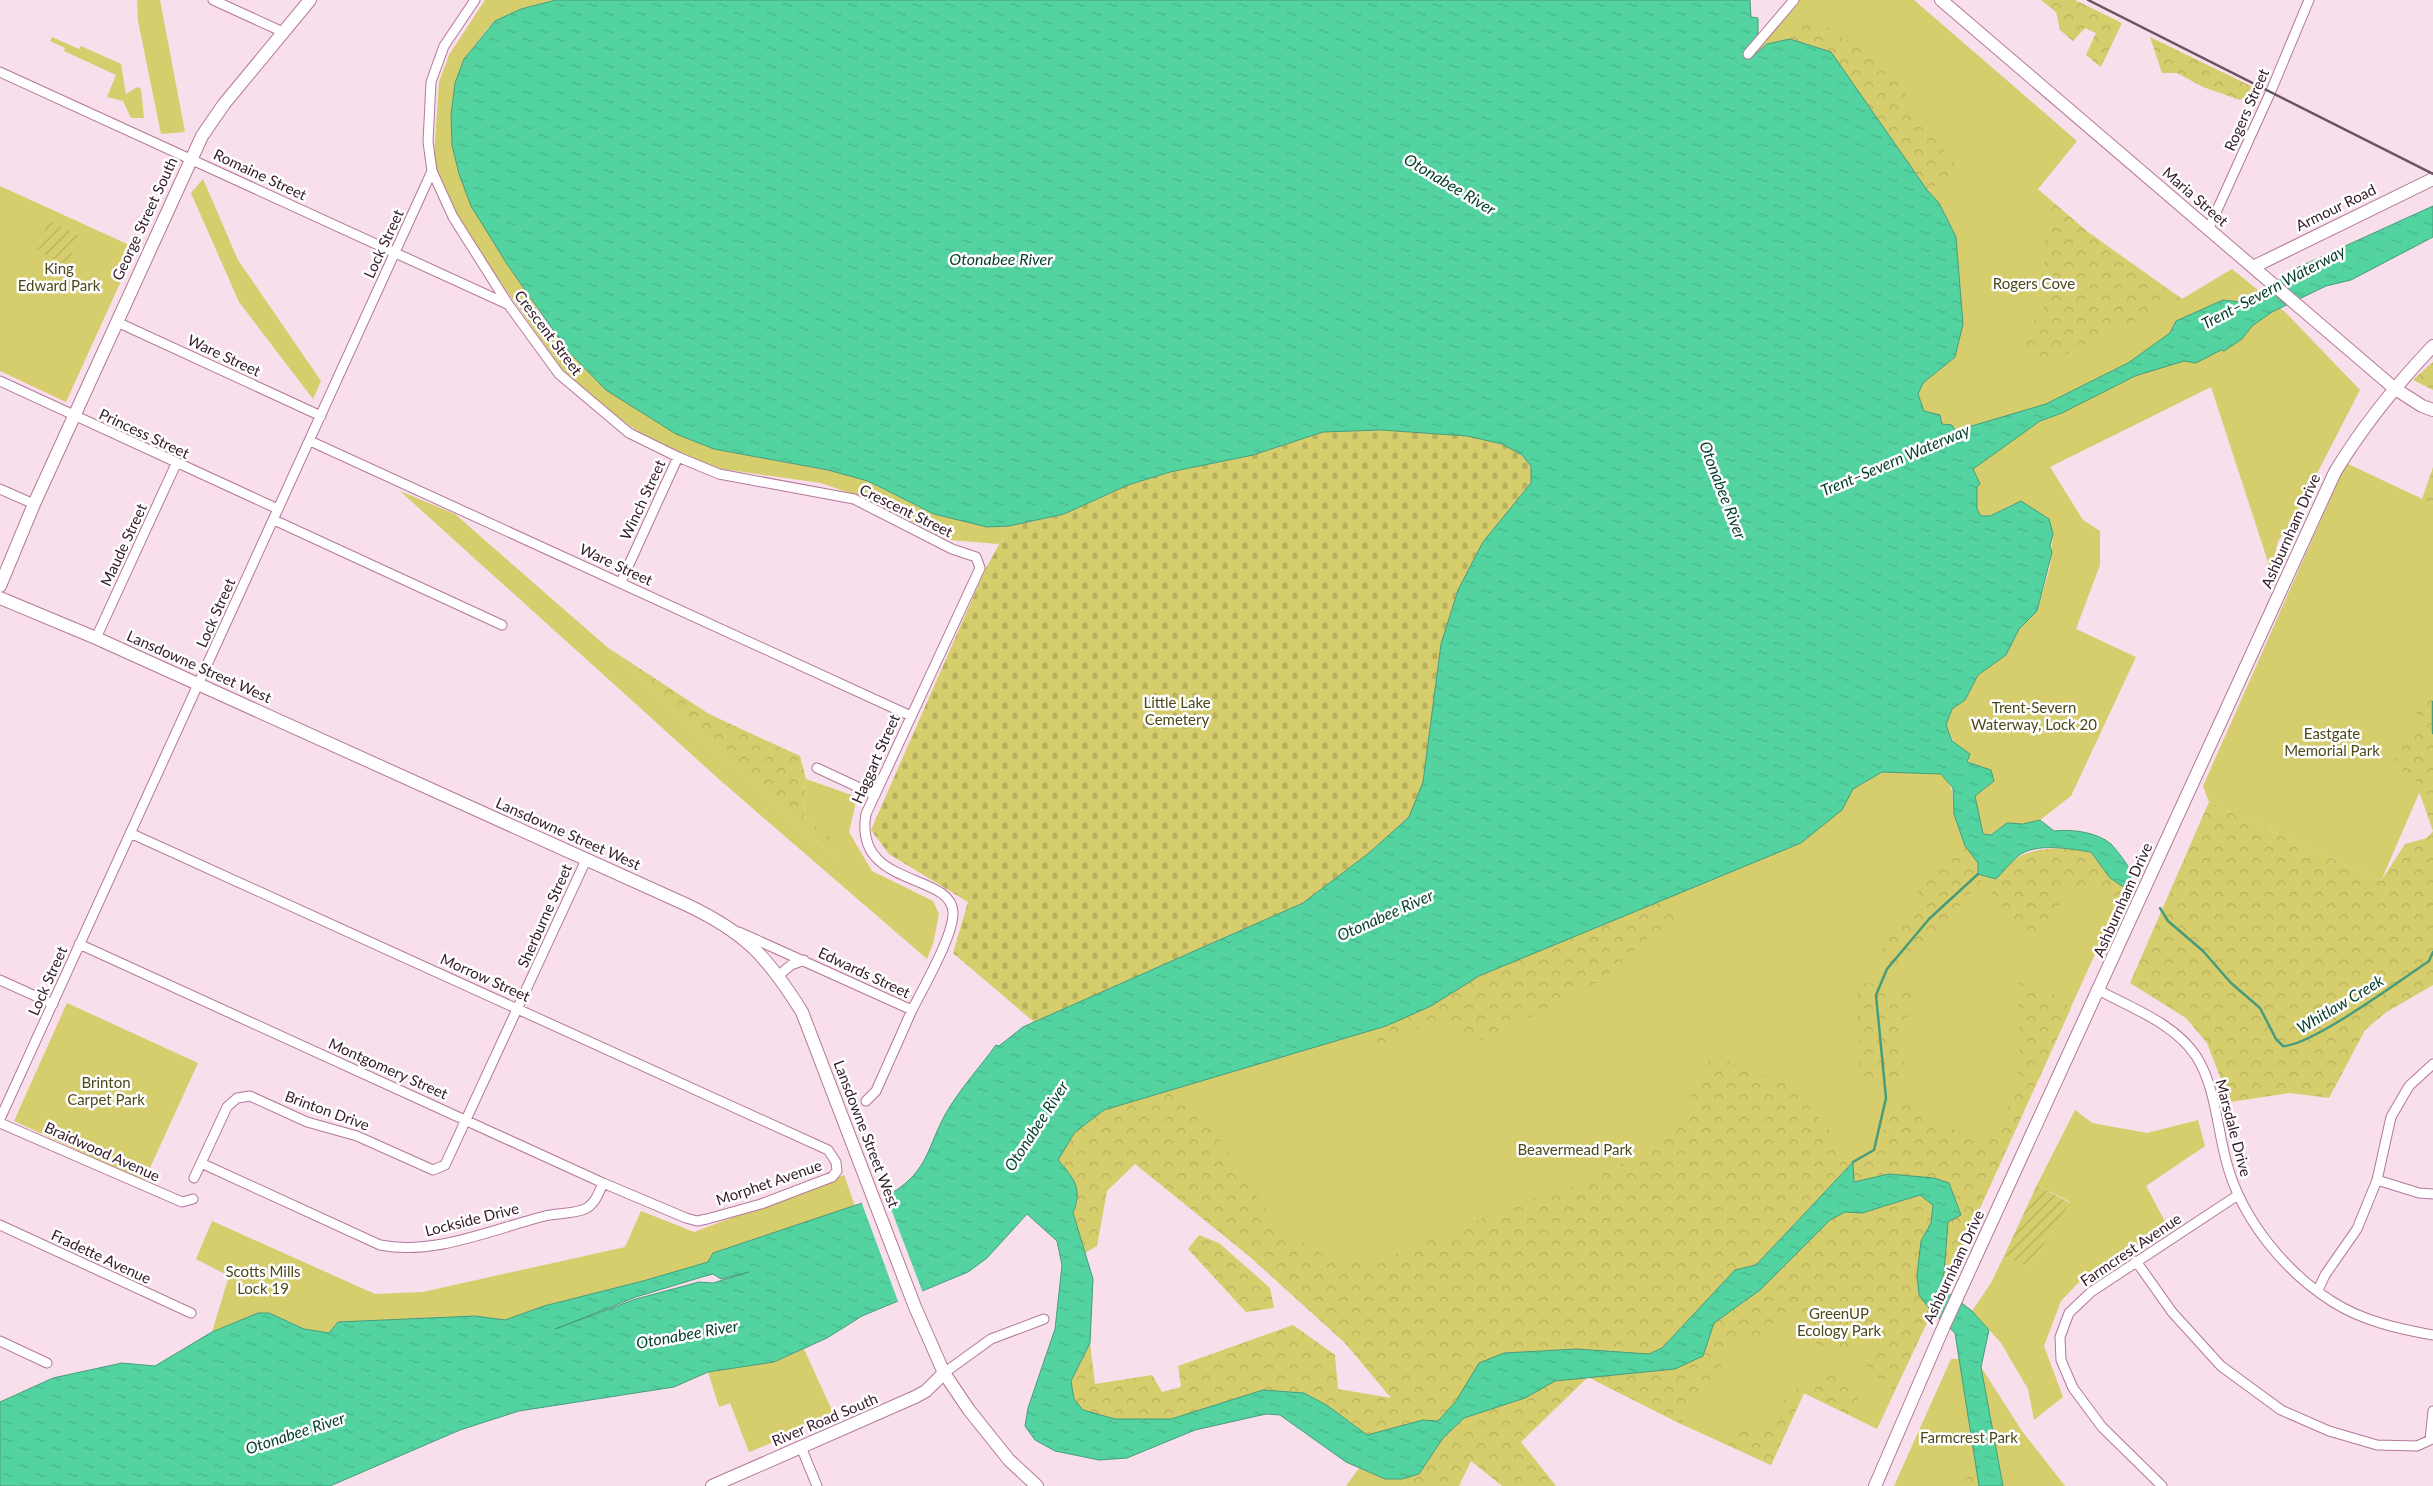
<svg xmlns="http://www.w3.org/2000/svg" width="2433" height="1486" font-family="Lato,sans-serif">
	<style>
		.green { fill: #d6cd6c }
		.forest { fill: url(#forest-crowns) }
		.cemetery { fill: url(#cemetery-stones) }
		.garden { fill: url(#garden-furrows) }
		.water { fill: url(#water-ripples); stroke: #489c7c; fill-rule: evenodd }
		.pier { fill: #f9deec }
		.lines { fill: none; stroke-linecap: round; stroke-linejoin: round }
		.stream { stroke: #489c7c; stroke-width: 2.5 }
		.street-casing { stroke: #b3789b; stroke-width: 11 }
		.secondary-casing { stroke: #b3789b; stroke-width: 14 }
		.street { stroke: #fff; stroke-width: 9 }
		.secondary { stroke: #fff; stroke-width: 12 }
		.rail { stroke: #6c5361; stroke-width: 2.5 }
		.labels { text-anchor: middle; stroke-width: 5; stroke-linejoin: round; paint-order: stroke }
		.street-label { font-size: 15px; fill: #321a28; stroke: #fff }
		.park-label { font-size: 15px; fill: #4c4819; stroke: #fff }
		.water-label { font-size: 16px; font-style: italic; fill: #043e2b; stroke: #fff }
	</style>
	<defs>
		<pattern id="forest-crowns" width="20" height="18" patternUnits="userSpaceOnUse" patternTransform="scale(1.25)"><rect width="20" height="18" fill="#d6cd6c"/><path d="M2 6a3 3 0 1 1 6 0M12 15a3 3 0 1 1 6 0" fill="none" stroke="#b8af5e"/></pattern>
		<pattern id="cemetery-stones" width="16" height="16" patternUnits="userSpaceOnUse" patternTransform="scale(1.25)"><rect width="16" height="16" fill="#d6cd6c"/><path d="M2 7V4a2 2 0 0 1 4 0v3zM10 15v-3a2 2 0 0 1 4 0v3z" fill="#b8af5e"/></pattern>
		<pattern id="garden-furrows" width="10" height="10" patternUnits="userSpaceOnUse" patternTransform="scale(1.25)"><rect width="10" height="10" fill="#d6cd6c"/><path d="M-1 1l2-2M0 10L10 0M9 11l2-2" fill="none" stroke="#b8af5e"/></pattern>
		<pattern id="water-ripples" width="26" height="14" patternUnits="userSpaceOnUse" patternTransform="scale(1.25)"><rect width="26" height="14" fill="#52d3a0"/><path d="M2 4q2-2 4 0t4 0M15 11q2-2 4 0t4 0" fill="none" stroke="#48b58a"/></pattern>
	</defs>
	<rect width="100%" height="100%" fill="#f9deec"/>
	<path class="green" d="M 137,0 L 160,0 L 185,132 L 161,134 L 138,21 Z
		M 485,0 L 555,0 L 521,9 L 495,21 L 488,28 L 464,59 L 455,83 L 451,115 L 452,145 L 459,174 L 541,316 L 567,350 L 606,390 L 714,449 L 828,470 L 868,481 L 934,514 L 987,527 L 1009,526 L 999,544 L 950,540 L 855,495 L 821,483 L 722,469 L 684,456 L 645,436 L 597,404 L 562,369 L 481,255 L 458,218 L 439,181 L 434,155 L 439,82 L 449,55 Z
		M 1787,0 L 1914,0 L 2077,141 L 2038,189 L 2087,232 L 2182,299 L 2232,269 L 2285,312 L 2360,390 L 2292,522 L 2278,541 L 2271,571 L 2211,387 L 2050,467 L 2083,520 L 2100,531 L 2100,565 L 2076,629 L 2136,657 L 2071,796 L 2040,820 L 2023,824 L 2007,823 L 1990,835 L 1983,834 L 1975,796 L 1994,781 C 1968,763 1958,755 1946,725 L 1952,709 L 1965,700 L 1978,675 L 2006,655 L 2019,629 L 2037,611 L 2050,567 L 2053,534 L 2013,504 L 1990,516 L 1981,517 L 1977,509 L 1977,487 L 1942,424 L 1940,415 L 1924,411 L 1918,394 L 1923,383 L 1955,357 L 1963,324 L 1956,237 L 1939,203 L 1767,44 L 1752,58 L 1745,51 Z
		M 52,37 L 79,49 L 81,46 L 121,64 L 126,94 L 137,87 L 141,89 L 144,118 L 131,118 L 123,101 L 107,97 L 116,75 L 64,51 L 65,48 L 50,41 Z
		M 203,179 L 238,260 L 321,381 L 313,399 L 239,302 L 191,193 Z
		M 0,186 L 136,248 L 66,402 L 0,371 Z
		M 2346,463 L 2433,504 L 2433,761 L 2381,881 L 2209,802 L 2203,786 Z
		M 400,491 L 455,514 L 607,647 L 707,742 L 834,857 L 836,842 L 804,816 L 806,779 L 857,797 L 849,832 L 872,871 L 933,901 L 939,914 L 933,944 L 927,959 L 721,781 Z
		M 1882,772 L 1941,773 C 1959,795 1949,793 1955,816 C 1960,837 1969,856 1979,874 L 1996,879 L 2110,878 L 2125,888 L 1944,1287 L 1940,1287 L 1944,1273 L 1854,1182 L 1853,1163 L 1456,1401 L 1116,1105 L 1386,1026 L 1842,810 L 1853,789 Z
		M 67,1003 L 198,1063 L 144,1181 L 14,1121 Z
		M 2075,1110 L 2092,1123 L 2147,1133 L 2198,1120 L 2205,1146 L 2146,1186 L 2168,1227 L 2083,1278 L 2061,1301 L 2044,1346 L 2063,1397 L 2034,1420 L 2028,1389 L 2001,1343 L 1972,1311 L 1991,1283 L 2004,1256 L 2029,1268 L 2070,1202 L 2037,1185 Z
		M 844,1175 L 855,1206 L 713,1253 L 708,1262 L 643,1281 L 544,1306 L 505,1320 L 475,1316 L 338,1322 L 329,1333 L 304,1329 L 269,1313 L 258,1313 L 212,1332 L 229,1276 L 196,1259 L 212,1221 L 375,1294 L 423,1292 L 625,1247 L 641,1211 L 694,1232 Z
		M 1919,1295 L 1932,1312 L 1877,1429 L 1804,1393 L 1771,1465 L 1681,1424 L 1588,1377 L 1714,1323 Z
		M 804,1349 L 835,1417 L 749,1452 L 730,1403 L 719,1407 L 708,1372 L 774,1362 Z
		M 1951,1359 L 1959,1359 L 1981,1367 L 2022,1431 L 2065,1486 L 1894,1486 Z
		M 1359,1468 L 1385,1479 L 1402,1479 L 1408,1486 L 1346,1486 Z"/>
	<path class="forest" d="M 2041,0 L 2075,0 L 2122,23 L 2101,67 L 2086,55 L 2096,33 L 2085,28 L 2073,41 L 2060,30 L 2056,12 Z
		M 1808,15 L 1867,53 L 1902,86 L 1918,119 L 1960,169 L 1927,191 L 1831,52 L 1790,39 Z
		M 2150,37 L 2257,89 L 2240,100 L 2203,87 L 2177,73 L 2162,73 Z
		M 2054,203 L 2088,232 L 2182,299 L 2036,368 L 2021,340 L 2044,307 L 2045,233 Z
		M 2433,362 L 2433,390 L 2413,380 Z
		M 2433,467 L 2433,504 L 2422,499 Z
		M 607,647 L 709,714 L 800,756 L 806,779 L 804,816 L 837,842 L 834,857 L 707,742 Z
		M 2433,682 L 2433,985 L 2385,1013 L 2365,1030 L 2329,1098 L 2290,1093 L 2230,1102 L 2207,1043 L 2186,1018 L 2130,983 L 2209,802 L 2381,881 L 2405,844 L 2427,838 L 2433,831 L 2414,777 L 2391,767 L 2429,687 Z
		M 1965,846 L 1978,863 L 1978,874 L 1985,876 L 1901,974 L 1872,968 L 1876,958 L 1907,913 L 1931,870 Z
		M 2067,848 L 2091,852 L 2110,878 L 2125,888 L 2119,903 L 2099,891 L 2067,885 L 2047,936 L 2015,933 L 2013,910 L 1997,905 L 1991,892 C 2007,853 2030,849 2067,848 Z
		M 1671,896 L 1680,922 L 1644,941 L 1608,976 L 1500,1033 L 1481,1040 L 1440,1018 L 1378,1045 L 1372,1030 L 1431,1006 L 1479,976 Z
		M 1857,982 L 1896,987 L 1916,994 L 1902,1034 L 1905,1081 L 1878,1084 L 1859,1075 Z
		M 2017,982 L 2049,990 L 2071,1008 L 1955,1263 L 1944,1273 L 1948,1222 L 1911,1178 L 1889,1174 L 1854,1182 L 1853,1174 C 1878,1155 1885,1128 1894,1100 L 1912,1098 C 1932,1125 1949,1129 1980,1137 C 1988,1129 1999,1121 2005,1112 C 2027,1080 2018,1020 2017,982 Z
		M 1712,1055 L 1789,1084 L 1837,1139 L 1848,1167 L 1756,1265 L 1735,1270 L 1662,1348 L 1650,1354 L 1577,1349 L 1504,1353 L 1479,1364 L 1456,1401 L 1438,1422 L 1423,1420 L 1367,1435 L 1328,1406 L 1304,1393 L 1263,1390 L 1171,1419 L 1115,1419 L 1083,1410 L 1074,1399 L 1071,1381 L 1090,1343 L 1095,1384 L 1152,1375 L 1162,1392 L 1181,1387 L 1178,1366 L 1293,1325 L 1335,1355 L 1338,1389 L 1391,1398 L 1345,1343 L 1249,1256 L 1135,1164 L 1107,1191 L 1097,1246 L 1085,1253 L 1073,1213 L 1078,1201 L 1058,1160 L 1075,1132 L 1104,1110 L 1180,1086 L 1210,1125 L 1247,1183 L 1280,1227 L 1332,1260 L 1384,1259 L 1513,1206 L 1585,1182 L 1652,1148 L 1683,1113 Z
		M 1920,1195 L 1933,1205 L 1931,1223 L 1921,1241 L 1919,1295 L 1932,1312 L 1894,1391 L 1866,1368 L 1877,1342 L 1863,1333 L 1844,1354 L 1817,1345 L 1802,1311 L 1755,1342 L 1734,1339 L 1723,1349 L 1721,1370 L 1694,1404 L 1681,1424 L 1588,1377 L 1521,1442 L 1556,1486 L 1502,1486 L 1471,1461 L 1459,1486 L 1408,1486 L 1402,1479 L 1419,1474 L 1443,1438 L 1464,1418 L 1525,1398 L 1555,1381 L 1703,1356 L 1714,1323 L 1760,1290 L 1830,1220 L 1845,1212 L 1862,1213 Z
		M 1199,1235 L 1219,1243 L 1270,1288 L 1274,1308 L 1246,1312 L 1188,1249 Z
		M 1823,1371 L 1848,1378 L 1868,1424 L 1804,1393 L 1771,1465 L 1723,1443 L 1729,1430 L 1759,1425 L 1783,1409 L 1784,1398 Z
		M 1976,1466 L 1979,1486 L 1965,1486 L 1963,1470 Z"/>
	<path class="cemetery" d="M 1381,430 C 1418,432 1508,429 1529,464 C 1532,469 1531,477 1531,483 L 1483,542 L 1441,644 L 1423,782 L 1409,817 L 1369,853 L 1303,903 L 1034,1022 L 953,953 L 968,902 L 889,854 L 871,830 L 985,570 L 1009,526 L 1064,514 L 1128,485 L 1170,472 L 1253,455 L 1323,432 Z"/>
	<path class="garden" d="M 49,221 L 80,236 L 66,265 L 36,250 Z
		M 2037,1185 L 2070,1203 L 2029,1268 L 2004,1256 Z"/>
	<path class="water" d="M 556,0 L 1750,0 L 1751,17 L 1758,18 L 1758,35 L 1745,51 L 1752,57 L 1767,44 L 1790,39 L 1831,52 L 1927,190 L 1939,203 L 1956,237 L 1963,324 L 1955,357 L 1923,383 L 1918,394 L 1924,411 L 1940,415 L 1942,424 L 1952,425 L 1955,431 L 2046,404 L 2128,363 L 2170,333 L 2176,321 L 2223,300 L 2240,302 L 2267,292 L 2288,272 L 2433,206 L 2433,237 L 2351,280 L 2326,286 L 2272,312 L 2252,326 L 2242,339 L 2224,351 L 2221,350 L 2196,363 L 2184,361 L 2135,376 L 2062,413 L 2040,421 L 1973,469 L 1980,484 L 1977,487 L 1977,509 L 1981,516 L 1990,516 L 2021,501 L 2049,519 L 2053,534 L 2050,546 L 2052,552 L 2037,611 L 2019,629 L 2006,655 L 1978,675 L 1965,700 L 1952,709 L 1946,725 L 1952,741 L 1970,754 L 1967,762 L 1991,770 L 1994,781 L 1975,796 L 1983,834 L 1991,835 L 2007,823 L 2023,824 L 2040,820 L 2054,831 C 2072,829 2097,832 2111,844 C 2119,852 2126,864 2133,873 L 2125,888 L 2110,878 L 2091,852 C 2070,849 2036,842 2018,856 C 2010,863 2003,872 1996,879 L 1978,874 L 1978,863 L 1965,846 L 1954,814 L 1953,788 L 1941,774 L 1882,772 L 1853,789 L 1842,810 L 1801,843 L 1479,976 L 1431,1006 L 1386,1026 L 1104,1110 L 1075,1132 L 1058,1160 C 1074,1178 1083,1189 1073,1213 L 1093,1279 L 1090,1343 L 1071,1381 L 1074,1399 L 1083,1410 L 1115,1419 L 1171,1419 L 1263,1390 L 1304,1393 L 1328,1406 L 1367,1435 L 1423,1420 L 1438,1421 L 1456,1401 L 1479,1363 L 1504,1353 L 1577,1349 L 1649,1354 L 1662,1348 L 1735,1270 L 1756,1265 L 1853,1162 L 1854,1182 L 1889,1174 L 1934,1178 L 1949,1183 L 1961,1215 L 1948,1222 L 1944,1273 L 1940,1286 L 1972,1311 L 1989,1330 L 1981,1367 L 2003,1486 L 1979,1486 L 1955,1333 L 1932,1312 L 1919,1295 L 1917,1275 L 1921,1241 L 1931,1223 L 1933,1205 L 1920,1195 L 1862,1213 L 1845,1212 L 1830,1220 L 1760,1290 L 1714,1323 L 1703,1356 L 1675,1369 L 1555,1381 L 1525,1398 L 1464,1418 L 1443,1438 L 1419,1474 L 1402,1479 L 1385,1479 L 1346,1462 L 1280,1415 L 1266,1414 L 1195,1430 L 1127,1458 L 1099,1460 L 1055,1451 L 1035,1440 L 1025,1426 L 1028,1408 L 1055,1329 L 1062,1265 L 1057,1241 L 1027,1214 L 987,1258 L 968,1272 L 862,1316 L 827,1338 L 774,1362 L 708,1372 L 674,1387 L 519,1411 L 460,1430 L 330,1486 L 0,1486 L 0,1402 L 53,1378 L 122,1363 L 155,1366 L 212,1332 L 258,1313 L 269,1313 L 304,1329 L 329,1333 L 338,1322 L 475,1316 L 505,1320 L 544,1306 L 643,1281 L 708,1262 L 713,1253 L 892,1193 C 929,1170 927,1147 946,1113 C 960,1089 980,1067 996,1045 L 999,1046 L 1023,1027 L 1034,1022 L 1303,903 L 1369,853 L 1409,817 L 1423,782 L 1441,644 L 1458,590 L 1483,542 L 1531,483 L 1531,466 L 1522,455 L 1502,444 L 1467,436 L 1381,430 L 1323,432 L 1253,455 L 1170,472 L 1128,485 L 1064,514 L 1009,526 L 987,527 L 934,514 L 868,481 L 828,470 L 714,449 L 676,434 L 606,390 L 567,350 L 507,264 L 471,206 L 459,174 L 452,145 L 451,115 L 455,83 L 464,59 L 495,21 L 521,9 ZM 749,1272 L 713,1283 L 699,1282 L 636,1299 L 555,1329 L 636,1297 L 702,1277 L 713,1274 L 721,1279 Z"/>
	<path class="pier" d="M 885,1193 L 923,1293 L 899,1304 L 861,1201 Z"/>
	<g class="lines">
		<path class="stream" d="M 2433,702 L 2433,733
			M 2160,908 L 2168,921 L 2203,951 L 2231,983 L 2260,1008 L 2276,1039 L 2283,1046 C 2311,1046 2401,980 2429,961 L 2433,952
			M 1853,1162 L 1874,1150 L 1886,1098 L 1876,995 L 1887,969 L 1929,919 L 1978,874"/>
		<g class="street-casing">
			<path id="street" d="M 213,0 L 283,32
				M 475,0 L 444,46 L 431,82 L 428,142 L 432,171 L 453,217 L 508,304 L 559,374 L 629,433 L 678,457 L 719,474 L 854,499 L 952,549 L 976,557 L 980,568 L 866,814 C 853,888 951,872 953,912 C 954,935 923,988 912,1010 C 900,1037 888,1064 876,1091 L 866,1101
				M 1748,54 L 1794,0
				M 0,72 L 507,304
				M 2208,230 L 2271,91 L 2309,0
				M 117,322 L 321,416
				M 0,381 L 278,509
				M 310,441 L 911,716
				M 0,489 L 34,504
				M 274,520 L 502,625
				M 621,582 L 678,457
				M 96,638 L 176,464
				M 817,768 L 875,795
				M 739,932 L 912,1010
				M 79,944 L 603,1183 L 686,1218 L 697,1221 L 707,1219 L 761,1204 L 832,1177 L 837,1171 L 836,1162 L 828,1150 L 130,833
				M 779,975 L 791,965 L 804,960
				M 0,980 L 53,1004
				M 2100,991 C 2132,1008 2175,1024 2196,1056 C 2216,1087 2217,1129 2227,1164 C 2242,1219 2285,1272 2333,1302 C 2363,1321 2399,1329 2433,1335
				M 0,1119 L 432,171
				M 0,1123 L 182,1202 L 193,1199
				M 201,1163 L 380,1245 C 434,1256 493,1229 545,1216 C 558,1213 576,1214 587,1208 C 596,1202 599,1192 603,1183
				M 194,1178 L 227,1107 L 237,1098 L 250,1096 L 307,1122 L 357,1136 L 433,1170 L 445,1165 L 586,860
				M 2377,1180 L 2419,1193 L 2433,1194
				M 0,1225 L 191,1313
				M 2136,1261 L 2172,1312 L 2221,1366 L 2281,1410 L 2329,1431 L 2377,1445 L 2417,1446 L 2430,1440 L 2433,1411
				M 2318,1290 L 2325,1275 L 2357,1229 L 2377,1180 L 2391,1117 L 2409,1086 L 2433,1064
				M 0,1341 L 47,1363
				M 944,1373 L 991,1339 L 1044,1319
				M 801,1447 L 817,1486
				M 2162,1486 L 2102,1427 L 2073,1388 L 2061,1360 L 2060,1337 L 2069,1313 L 2091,1292 L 2238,1195"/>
		</g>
		<g class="secondary-casing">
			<path id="secondary" d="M 1941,0 L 2394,388 L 2422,406 L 2433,410
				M 2253,267 L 2433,179
				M 0,586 L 34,504 L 202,136 L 224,104 L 310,0
				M 0,598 L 96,638 L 685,904 C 745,932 767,956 802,1012 L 915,1307 L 944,1373 L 969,1410 L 1009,1460 L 1037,1486
				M 712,1486 L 915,1397 L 926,1391 L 944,1373
				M 1875,1486 L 1944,1326 L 2335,472 C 2363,426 2396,385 2433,346"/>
		</g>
		<use href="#street" class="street"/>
		<use href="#secondary" class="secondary"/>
		<path class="rail" d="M 2088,0 L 2433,174"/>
	</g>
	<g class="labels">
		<g class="street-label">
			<text transform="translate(2247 110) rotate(-66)" y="5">Rogers Street</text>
			<text transform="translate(260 175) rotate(25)" y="5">Romaine Street</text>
			<text transform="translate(2195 197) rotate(41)" y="5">Maria Street</text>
			<text transform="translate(2336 208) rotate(-26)" y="5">Armour Road</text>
			<text transform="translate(145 219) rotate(-65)" y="5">George Street South</text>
			<text transform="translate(384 244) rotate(-65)" y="5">Lock Street</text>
			<text transform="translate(548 333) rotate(53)" y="5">Crescent Street</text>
			<text transform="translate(224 356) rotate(25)" y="5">Ware Street</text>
			<text transform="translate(144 434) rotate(25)" y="5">Princess Street</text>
			<text transform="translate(643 500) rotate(-65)" y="5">Winch Street</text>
			<text transform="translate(906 511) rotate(26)" y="5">Crescent Street</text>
			<text transform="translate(2291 531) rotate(-66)" y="5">Ashburnham Drive</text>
			<text transform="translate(124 545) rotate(-65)" y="5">Maude Street</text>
			<text transform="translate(616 565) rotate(25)" y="5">Ware Street</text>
			<text transform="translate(216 613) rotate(-66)" y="5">Lock Street</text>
			<text transform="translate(199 667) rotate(24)" y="5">Lansdowne Street West</text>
			<text transform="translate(876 759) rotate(-66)" y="5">Haggart Street</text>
			<text transform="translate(568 834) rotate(24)" y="5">Lansdowne Street West</text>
			<text transform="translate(2123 900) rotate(-66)" y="5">Ashburnham Drive</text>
			<text transform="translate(545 916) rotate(-66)" y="5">Sherburne Street</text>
			<text transform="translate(864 973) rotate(25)" y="5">Edwards Street</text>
			<text transform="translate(485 978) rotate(24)" y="5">Morrow Street</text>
			<text transform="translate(48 981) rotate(-66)" y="5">Lock Street</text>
			<text transform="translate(388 1069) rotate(24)" y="5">Montgomery Street</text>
			<text transform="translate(327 1111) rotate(20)" y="5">Brinton Drive</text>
			<text transform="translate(2233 1128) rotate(75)" y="5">Marsdale Drive</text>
			<text transform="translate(866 1134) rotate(69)" y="5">Lansdowne Street West</text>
			<text transform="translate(102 1152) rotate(24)" y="5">Braidwood Avenue</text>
			<text transform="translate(769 1183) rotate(-19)" y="5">Morphet Avenue</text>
			<text transform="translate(472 1220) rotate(-14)" y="5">Lockside Drive</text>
			<text transform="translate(2131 1250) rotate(-34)" y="5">Farmcrest Avenue</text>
			<text transform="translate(101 1257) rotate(25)" y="5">Fradette Avenue</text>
			<text transform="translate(1954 1267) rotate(-65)" y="5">Ashburnham Drive</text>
			<text transform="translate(825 1420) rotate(-23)" y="5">River Road South</text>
		</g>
		<g class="park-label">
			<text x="59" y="274">King<tspan x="59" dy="17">Edward Park</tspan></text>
			<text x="2034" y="289">Rogers Cove</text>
			<text x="1177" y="708">Little Lake<tspan x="1177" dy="17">Cemetery</tspan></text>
			<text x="2034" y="713">Trent-Severn<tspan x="2034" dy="17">Waterway, Lock 20</tspan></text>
			<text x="2332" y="739">Eastgate<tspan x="2332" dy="17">Memorial Park</tspan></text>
			<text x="106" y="1088">Brinton<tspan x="106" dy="17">Carpet Park</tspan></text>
			<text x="1575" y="1155">Beavermead Park</text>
			<text x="263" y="1277">Scotts Mills<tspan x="263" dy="17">Lock 19</tspan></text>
			<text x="1839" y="1319">GreenUP<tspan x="1839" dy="17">Ecology Park</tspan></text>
			<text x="1969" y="1443">Farmcrest Park</text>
		</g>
		<g class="water-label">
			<text transform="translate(1450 184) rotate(31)" y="6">Otonabee River</text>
			<text x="1001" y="265">Otonabee River</text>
			<text transform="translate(2273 287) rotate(-28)" y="6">Trent–Severn Waterway</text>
			<text transform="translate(1895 460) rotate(-23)" y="6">Trent–Severn Waterway</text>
			<text transform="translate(1723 490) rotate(69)" y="6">Otonabee River</text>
			<text transform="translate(1385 915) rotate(-24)" y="6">Otonabee River</text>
			<text transform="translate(2340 1004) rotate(-31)" y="6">Whitlaw Creek</text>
			<text transform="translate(1036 1126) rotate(-57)" y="6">Otonabee River</text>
			<text transform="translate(687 1334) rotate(-10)" y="6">Otonabee River</text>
			<text transform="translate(295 1433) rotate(-18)" y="6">Otonabee River</text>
		</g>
	</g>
</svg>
